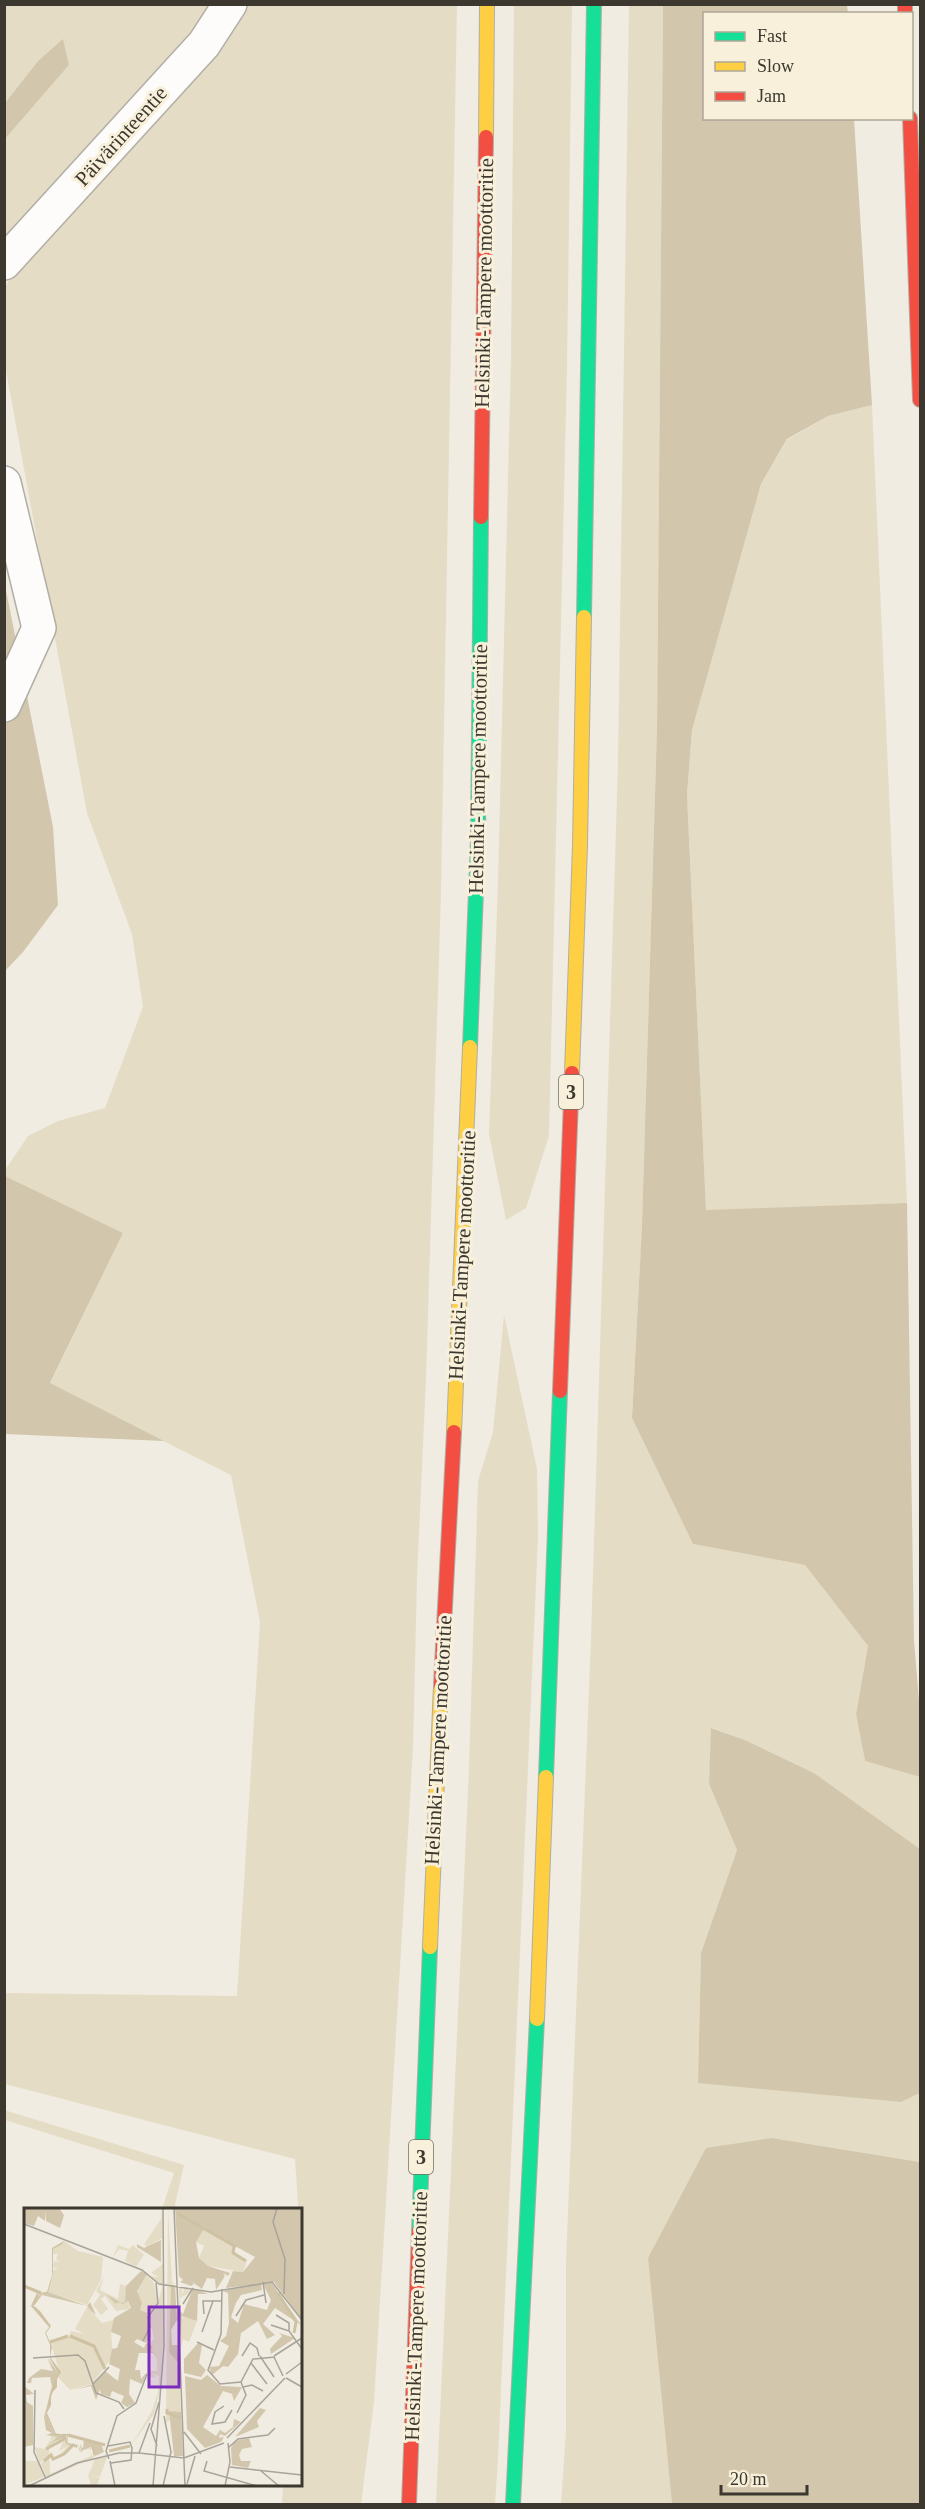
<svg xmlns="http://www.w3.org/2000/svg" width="925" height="2509" font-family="'Times New Roman',serif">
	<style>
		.green { fill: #e5dcc5 }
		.forest { fill: #d2c7ac }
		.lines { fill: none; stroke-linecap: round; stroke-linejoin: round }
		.street-casing { stroke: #b1aea5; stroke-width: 36 }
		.fast-casing { stroke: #b1aea5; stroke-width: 16 }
		.slow-casing { stroke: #b1aea5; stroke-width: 16 }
		.jam-casing { stroke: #b1aea5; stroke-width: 16 }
		.street { stroke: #fdfcfa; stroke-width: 33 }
		.fast { stroke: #16e098; stroke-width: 14 }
		.slow { stroke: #ffcf43; stroke-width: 14 }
		.jam { stroke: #f24e42; stroke-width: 14 }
		.labels { text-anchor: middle; stroke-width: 6; stroke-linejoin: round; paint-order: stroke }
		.shield { fill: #f8f0da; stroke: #746f63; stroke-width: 1.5 }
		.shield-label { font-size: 20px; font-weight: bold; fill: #3c3830 }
		.street-label { font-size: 21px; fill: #3c3830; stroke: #f8f0da }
		.inset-river { fill: none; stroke: #cec2a3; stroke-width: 3 }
		.inset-road { fill: none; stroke: #a9a49a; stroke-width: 1.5 }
		.view { fill: #7b2cbf; fill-opacity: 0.15; stroke: #7b2cbf; stroke-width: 3 }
		.inset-edge { fill: none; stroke: #3c3830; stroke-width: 3 }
	</style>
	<rect width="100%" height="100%" fill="#f1ece1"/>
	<path class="green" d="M 663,4 L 657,728 L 642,1225 L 632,1418 L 693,1544 L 805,1565 L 868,1646 L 856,1714 L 865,1761 L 920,1777 L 920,1849 L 814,1773 L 745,1740 L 712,1728 L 709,1784 L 737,1850 L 701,1953 L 698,2082 L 901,2102 L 920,2093 L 920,2162 L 772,2138 L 648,2258 L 672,2504 L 561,2504 L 566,2431 L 566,2262 L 591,1639 L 618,764 L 629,5 Z
		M 5,5 L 214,5 L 183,47 L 5,245 L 5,139 L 69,65 L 63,40 L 38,61 L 5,103 Z
		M 243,5 L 457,5 L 441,892 L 426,1378 L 417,1578 L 413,1749 L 374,2402 L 361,2504 L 282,2504 L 283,2484 L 300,2484 L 301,2248 L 295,2159 L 5,2084 L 5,1993 L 237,1996 L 260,1622 L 231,1475 L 50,1384 L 123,1233 L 5,1176 L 5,1170 L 28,1136 L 58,1121 L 105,1108 L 143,1007 L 132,934 L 87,813 L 5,365 L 4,288 L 15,272 Z
		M 514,5 L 572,5 L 567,366 L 549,1136 L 526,1208 L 506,1220 L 489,1134 L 498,882 L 511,358 Z
		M 872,405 L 907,1203 L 706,1211 L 687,795 L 692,730 L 761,484 L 787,440 L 828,416 Z
		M 504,1315 L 537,1469 L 538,1537 L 498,2459 L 495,2504 L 436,2504 L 469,1768 L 478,1481 L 493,1432 Z
		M 4,2110 L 184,2165 L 174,2209 L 162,2209 L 174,2173 L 5,2120 Z"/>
	<path class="forest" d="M 663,5 L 847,5 L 848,13 L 704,14 L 704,118 L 854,119 L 872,405 L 828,416 L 787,439 L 761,484 L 692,730 L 687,795 L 706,1210 L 907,1203 L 914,1641 L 920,1713 L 920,1777 L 865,1761 L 856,1714 L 868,1646 L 805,1565 L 693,1544 L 632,1418 L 642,1225 L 657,728 Z
		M 63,39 L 69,65 L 5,139 L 5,103 L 38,61 Z
		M 4,580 L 53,827 L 58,905 L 23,952 L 5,971 Z
		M 5,1176 L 123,1233 L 50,1383 L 164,1441 L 5,1434 Z
		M 711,1728 L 745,1740 L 814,1773 L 920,1849 L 920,2093 L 901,2102 L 698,2083 L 701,1953 L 737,1850 L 709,1784 Z
		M 772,2138 L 920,2162 L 920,2504 L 672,2504 L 648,2258 L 706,2148 Z"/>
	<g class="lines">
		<g class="street-casing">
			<path id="street" d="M 4,263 L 204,44 L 230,4
				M 4,483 L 39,628 L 4,705"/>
		</g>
		<g class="fast-casing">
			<path id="fast" d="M 584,617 L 594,4
				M 470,1047 L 478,839 L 481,517
				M 546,1777 L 560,1391
				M 419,2231 L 430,1947
				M 513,2504 L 537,2019"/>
		</g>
		<g class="slow-casing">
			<path id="slow" d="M 486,137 L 487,4
				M 572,1073 L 580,845 L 584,617
				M 454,1432 L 470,1047
				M 430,1947 L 441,1685
				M 537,2019 L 546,1777"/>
		</g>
		<g class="jam-casing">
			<path id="jam" d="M 905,4 L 905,14
				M 910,118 L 920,400
				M 481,517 L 486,137
				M 560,1391 L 572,1073
				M 441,1685 L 454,1432
				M 409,2504 L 419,2231"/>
		</g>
		<use href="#street" class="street"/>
		<use href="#fast" class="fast"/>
		<use href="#slow" class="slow"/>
		<use href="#jam" class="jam"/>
	</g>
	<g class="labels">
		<g class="shield">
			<rect x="559" y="1075" width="24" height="34" rx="4.5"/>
			<rect x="409" y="2140" width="24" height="34" rx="4.5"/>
		</g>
		<g class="shield-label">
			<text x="571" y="1099">3</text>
			<text x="421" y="2164">3</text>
		</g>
		<g class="street-label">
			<text transform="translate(121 136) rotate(-48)" y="7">Päivärinteentie</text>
			<text transform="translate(484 283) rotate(-89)" y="7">Helsinki-Tampere moottoritie</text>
			<text transform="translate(478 769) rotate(-89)" y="7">Helsinki-Tampere moottoritie</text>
			<text transform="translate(462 1255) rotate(-87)" y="7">Helsinki-Tampere moottoritie</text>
			<text transform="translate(438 1740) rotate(-87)" y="7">Helsinki-Tampere moottoritie</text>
			<text transform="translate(416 2316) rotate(-88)" y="7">Helsinki-Tampere moottoritie</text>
		</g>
	</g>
	<g transform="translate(24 2208)">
		<rect width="278" height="278" fill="#f1ece1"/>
		<path d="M 138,0 L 140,108 L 137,176 L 130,206 L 108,236 L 128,203 L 134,184 L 135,168 L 127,166 L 131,168 L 131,170 L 123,168 L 113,192 L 125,163 L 133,163 L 133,151 L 127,143 L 129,138 L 125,136 L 130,131 L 125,108 L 116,102 L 113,79 L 123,66 L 116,62 L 121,65 L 130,75 L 134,94 L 139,78 L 125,68 L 135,69 L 127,65 L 139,56 L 138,30 L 123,39 L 120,36 L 137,11 ZM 144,0 L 148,74 L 151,75 L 147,77 L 145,144 L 155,156 L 157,204 L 142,215 ZM 180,20 L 212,39 L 210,43 L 223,52 L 219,64 L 184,58 L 175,50 L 180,38 L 172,34 ZM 40,33 L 54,43 L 79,49 L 77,72 L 63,97 L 24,84 L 29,62 L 34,61 L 29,59 L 30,53 L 35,54 L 32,51 L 34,46 L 28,46 L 29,41 ZM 94,37 L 105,41 L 109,37 L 120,47 L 112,59 L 101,53 L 104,43 L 95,41 L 89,49 ZM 80,69 L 76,82 L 94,91 L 96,76 L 102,78 L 102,93 L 97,95 L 104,93 L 106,101 L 92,103 L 81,88 L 77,91 L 84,101 L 77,107 L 69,97 L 76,87 L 72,83 ZM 158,78 L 158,87 L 161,79 L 167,84 L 156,90 L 157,116 L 159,108 L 173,113 L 165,134 L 159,131 L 157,141 L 155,80 ZM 63,99 L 78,115 L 92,111 L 87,124 L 89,148 L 68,176 L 46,182 L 34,169 L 36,166 L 26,132 L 45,128 L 47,123 L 61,126 L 51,121 ZM 28,228 L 33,229 L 26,233 L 31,235 L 40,230 L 42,236 L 50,238 L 33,249 L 44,238 L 35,243 L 39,234 L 25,240 L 26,266 L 67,248 L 66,244 L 70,250 L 23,270 L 17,256 L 22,249 L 16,255 L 10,239 L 21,241 ZM 83,249 L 76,269 L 66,267 L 76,270 L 73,277 L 67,277 L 64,268 L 71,251 ZM 0,253 L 14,253 L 20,269 L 0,277 Z" fill="#e5dcc5"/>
		<path d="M 0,0 L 35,0 L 40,7 L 36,20 L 22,13 L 22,2 L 21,13 L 14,8 L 10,18 L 0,15 ZM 151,0 L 277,0 L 277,110 L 250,74 L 202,80 L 209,63 L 219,64 L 231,49 L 180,21 L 172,34 L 175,50 L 184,58 L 206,65 L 204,68 L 199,65 L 201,68 L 192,82 L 191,71 L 183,70 L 178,81 L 167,73 L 170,76 L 167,78 L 156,74 L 159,72 L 155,68 ZM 137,32 L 137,54 L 113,39 L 113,36 L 120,40 ZM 117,63 L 123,66 L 113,83 L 118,95 L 116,102 L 123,105 L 127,100 L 123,107 L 127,128 L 122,135 L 113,131 L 110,134 L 120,140 L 122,135 L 129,138 L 127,143 L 130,145 L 115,145 L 111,162 L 116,162 L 117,171 L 123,164 L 118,176 L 106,171 L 105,186 L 111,195 L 103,199 L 97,195 L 100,188 L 88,183 L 86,189 L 77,186 L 76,181 L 72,192 L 67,178 L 50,182 L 70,176 L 81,163 L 94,173 L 96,161 L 85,156 L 88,141 L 93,140 L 97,128 L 87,124 L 90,110 L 107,100 L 104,93 L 99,96 L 93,94 L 92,96 L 82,86 L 72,83 L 82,86 L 97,95 L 101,94 L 102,78 ZM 247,74 L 277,117 L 251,100 L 239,116 L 251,127 L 243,131 L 234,113 L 217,125 L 214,146 L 204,159 L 199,158 L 188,167 L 185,159 L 195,158 L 205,138 L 196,133 L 202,128 L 205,115 L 204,85 L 199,83 L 237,75 L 238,82 L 217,87 L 212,95 L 207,109 L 214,115 L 220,96 L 243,102 L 247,92 L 239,76 ZM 147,77 L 151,77 L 153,112 L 147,122 L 148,137 L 154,137 L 155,156 L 145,144 ZM 169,80 L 184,86 L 174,86 L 173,113 L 158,108 L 157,128 L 156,103 L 159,106 ZM 24,84 L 63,98 L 66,94 L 72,107 L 66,102 L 58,110 L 66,102 L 63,98 L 18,87 L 10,98 L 14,101 L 9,100 L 14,87 ZM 255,125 L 271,130 L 247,146 L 246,141 L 258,128 ZM 174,135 L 178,137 L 175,155 L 182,162 L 177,169 L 160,165 L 160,151 ZM 23,149 L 34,165 L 22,207 L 30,225 L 42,227 L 44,236 L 53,237 L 53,240 L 42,236 L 40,230 L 26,235 L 33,229 L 22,227 L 28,225 L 22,222 L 20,209 L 28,179 L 26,169 L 8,170 L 7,175 L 3,175 L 5,170 L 17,161 L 29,163 ZM 183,167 L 197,178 L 218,179 L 210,193 L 208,186 L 199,183 L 179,219 L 192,228 L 196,222 L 201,225 L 209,219 L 210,211 L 217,214 L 201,228 L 196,226 L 195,230 L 200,229 L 197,234 L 181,240 L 163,221 L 161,168 L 177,172 ZM 0,178 L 10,186 L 2,187 L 3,194 L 9,198 L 9,237 L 0,239 ZM 236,200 L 242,202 L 233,213 L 235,219 L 211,229 ZM 145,203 L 157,204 L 159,248 L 150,248 ZM 225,230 L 228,239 L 218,241 L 215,247 L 217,253 L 227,253 L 224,260 L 208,257 L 207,240 L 211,233 ZM 60,231 L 77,236 L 80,244 L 71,248 L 67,239 L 57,243 L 56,236 L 59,241 Z" fill="#d2c7ac"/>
		<path d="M 40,33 L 38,36 L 29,41 L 29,64 L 24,85 L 14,86 L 13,93 L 9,98 L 16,103 L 27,118 L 22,125 L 28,139 L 26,149 L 37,164 L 33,171 L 33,179 L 27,186 L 27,197 L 23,205 L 32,226 L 44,226 L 44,235 L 54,237 L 57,244 L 69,239 L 71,243 L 70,250 L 68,240 L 56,244 L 54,238 L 44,236 L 43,227 L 31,227 L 22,207 L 26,185 L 34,165 L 26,151 L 26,137 L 21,125 L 25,119 L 7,98 L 13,85 L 23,84 L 28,67 L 28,40 Z" fill="#cec2a3"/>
		<path class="inset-river" d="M 153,5 L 212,39M 210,38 L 209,45 L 222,53M 0,78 L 17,85M 254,85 L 272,114 L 270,125M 46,128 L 70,138 L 81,161M 26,134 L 44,128M 143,201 L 143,205 L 157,210M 44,227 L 81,237M 22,241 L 40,231 L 41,226M 85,243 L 106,238M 20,253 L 27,247 L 29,251 L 40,246 L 50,236"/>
		<path class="inset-road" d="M 150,0 L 161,278M 253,0 L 249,14 L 261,51 L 260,86M 0,16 L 118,62 L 135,76 L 187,84 L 248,74 L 278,112M 239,74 L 242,95M 198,81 L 197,126 L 184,162 L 196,176 L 217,174M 159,96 L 169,80M 180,106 L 179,93 L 198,93M 252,107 L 265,115 L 265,123 L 278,141M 212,108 L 222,92 L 240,87M 247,117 L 265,123M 178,124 L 189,93M 119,133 L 126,119 L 124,109 L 134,95 L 132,75M 173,134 L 190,142M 218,148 L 226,135 L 233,140 L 235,148M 236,148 L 250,169M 250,148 L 278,130M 250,149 L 259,168M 9,150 L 54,147 L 61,153 L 72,185 L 95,194 L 100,201M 227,155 L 243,176M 262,166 L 278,154M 262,170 L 278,179M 69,176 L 85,159M 219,179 L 228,177 L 239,183M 11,182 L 10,244 L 22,271M 200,198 L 191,204 L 188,216 L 201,214 L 208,202M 213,205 L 222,187 L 217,174 L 229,151 L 251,149M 160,224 L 177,246M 203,230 L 261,170M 84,238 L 106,234 L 108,240 L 107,252 L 87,255M 133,238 L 127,221 L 135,194M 204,240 L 214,231 L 244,227 L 251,220M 115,245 L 160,250 L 200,235M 115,245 L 126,215M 85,251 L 82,243 L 93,208 L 112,195 L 123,166M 86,253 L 91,278M 183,253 L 180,263 L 233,278M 206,259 L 278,267M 237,263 L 255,278M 163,276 L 171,248M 5,278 L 53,255 L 95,245 L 115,245M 129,278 L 140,138 L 139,0M 139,278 L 147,244 L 140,208M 201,278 L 206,254 L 204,235"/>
		<path class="view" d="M 125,99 L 155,99 L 155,179 L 125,179 Z"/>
		<rect width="278" height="278" class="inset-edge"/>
	</g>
	<rect width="925" height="2509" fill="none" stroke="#3c3830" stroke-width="12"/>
	<rect x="703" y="12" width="210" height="108" fill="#f8f0da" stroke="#ada696" stroke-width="1.5"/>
	<rect x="715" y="32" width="30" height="9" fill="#16e098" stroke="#ada696" stroke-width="1.5"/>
	<text x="757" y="42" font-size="18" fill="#3c3830">Fast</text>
	<rect x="715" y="62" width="30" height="9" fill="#ffcf43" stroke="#ada696" stroke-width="1.5"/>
	<text x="757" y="72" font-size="18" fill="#3c3830">Slow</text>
	<rect x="715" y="92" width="30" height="9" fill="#f24e42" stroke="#ada696" stroke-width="1.5"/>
	<text x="757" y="102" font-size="18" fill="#3c3830">Jam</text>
	<path d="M721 2485v9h86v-9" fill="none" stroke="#3c3830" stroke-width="3"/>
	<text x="730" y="2485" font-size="18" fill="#3c3830" stroke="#f8f0da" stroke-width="4.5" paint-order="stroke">20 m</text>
</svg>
